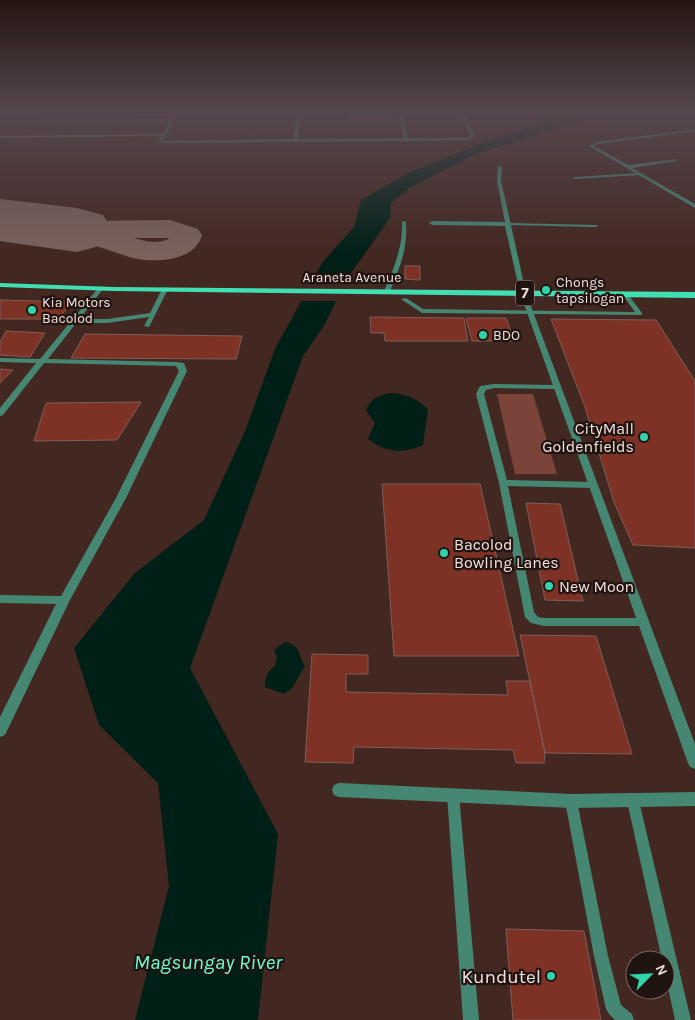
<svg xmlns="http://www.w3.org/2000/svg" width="695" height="1020" font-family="Karla,sans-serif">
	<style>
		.green { fill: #7a443a }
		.water { fill: #001f16 }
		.pier { fill: #432721 }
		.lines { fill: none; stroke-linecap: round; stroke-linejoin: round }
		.taxiway { fill: #7a615c; fill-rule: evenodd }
		.runway { fill: #7a615c; fill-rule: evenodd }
		.building { fill: #7e3225; stroke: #7f5e58 }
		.service { fill: #458772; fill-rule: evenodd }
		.minor { fill: #458772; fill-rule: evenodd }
		.tertiary { fill: #458772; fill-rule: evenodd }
		.primary { fill: #40deb3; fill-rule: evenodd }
		.poi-dot { fill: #2fd4aa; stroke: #201411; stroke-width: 2 }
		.labels { text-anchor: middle; stroke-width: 4.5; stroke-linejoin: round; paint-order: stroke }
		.far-street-label { font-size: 14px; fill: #f4e0dc; stroke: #201411 }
		.far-poi-label { font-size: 14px; fill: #f4e0dc; stroke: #201411; text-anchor: start }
		.shield { fill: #201411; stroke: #b4a39f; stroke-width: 1 }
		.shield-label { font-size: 15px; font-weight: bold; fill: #f4e0dc }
		.poi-label { font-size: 16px; fill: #f4e0dc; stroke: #201411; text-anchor: start }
		.near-poi-label { font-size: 19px; fill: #f4e0dc; stroke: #201411; text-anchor: end }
		.near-water-label { font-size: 21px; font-style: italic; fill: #6efdd2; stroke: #201411 }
	</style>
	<rect width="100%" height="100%" fill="#432721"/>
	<path class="green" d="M 497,394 L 533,394 L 557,474 L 515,474 Z"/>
	<path class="water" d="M 609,111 L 666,111 L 589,120 L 559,126 L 519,141 L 478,153 L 411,187 L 391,203 L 390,218 L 346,280 L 325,324 L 303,356 L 190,668 L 278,834 L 258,1020 L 135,1020 L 169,886 L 158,783 L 99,725 L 74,648 L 135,573 L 204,520 L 245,431 L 275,349 L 322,263 L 354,227 L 361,200 L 406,174 L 490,140 L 516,133 L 560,115 Z
		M 394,393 C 408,395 419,399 428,410 L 423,445 C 403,454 386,453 368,439 L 375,423 L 366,411 C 371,397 381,394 394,393 Z
		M 285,642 C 300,644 298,655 305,666 L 292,688 L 284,694 L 265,687 C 265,679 267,671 275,666 L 277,658 L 274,650 Z"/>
	<path class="pier" d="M 309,281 L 348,282 L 338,301 L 299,301 Z"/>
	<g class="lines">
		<path class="taxiway" d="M 170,220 L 198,229 L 202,235 C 195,262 154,263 132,258 L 67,236 L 62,230 L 67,224 L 77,221 ZM 134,238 L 167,238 L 169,239 C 157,244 146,242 134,238 Z"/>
		<path class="runway" d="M 0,199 L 77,208 L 103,215 L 113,230 L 103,245 L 77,252 L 0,241 Z"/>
	</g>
	<path class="building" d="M 390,115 L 391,119 L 350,119 L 349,116 Z
		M 405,266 L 420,266 L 420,280 L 405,279 Z
		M 0,300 L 71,302 L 59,319 L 0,319 Z
		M 370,317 L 464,318 L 468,341 L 385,341 L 384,333 L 371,333 Z
		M 466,318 L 506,318 L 514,341 L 472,341 Z
		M 551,319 L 656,320 L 695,381 L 695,548 L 633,545 L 614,502 L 585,407 Z
		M 6,331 L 45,333 L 30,357 L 0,355 L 0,342 Z
		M 85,334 L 242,336 L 236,359 L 71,358 Z
		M 0,369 L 13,370 L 0,383 Z
		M 141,402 L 117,440 L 34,441 L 46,403 Z
		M 382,484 L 480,484 L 519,656 L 394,656 Z
		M 526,503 L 560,504 L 583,601 L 545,600 Z
		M 520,635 L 596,636 L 632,754 L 545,753 Z
		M 312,654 L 368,655 L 368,674 L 346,674 L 346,692 L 508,695 L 506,681 L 530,681 L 545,753 L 544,763 L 516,763 L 513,750 L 354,747 L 353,763 L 305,762 Z
		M 506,929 L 584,931 L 601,1020 L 513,1020 Z"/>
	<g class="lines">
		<path class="service" d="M 639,173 L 641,175 L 575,179 L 573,178 L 575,177 Z
			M 404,221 L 406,222 C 408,247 400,268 390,291 L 385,292 L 384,291 C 394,268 403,247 402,222 Z
			M 508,223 L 596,225 L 598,226 L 596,227 L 506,225 L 506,224 Z
			M 165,287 L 168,289 L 149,327 L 144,326 L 149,317 L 107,323 L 75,323 L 72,321 L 75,319 L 107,319 L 150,313 L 162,289 Z
			M 625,292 L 627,293 L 642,313 L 642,315 L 422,313 L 401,299 L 406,298 L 423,309 L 635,312 L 622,294 Z
			M 494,384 L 556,385 L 560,387 L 556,389 L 494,388 L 486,390 L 484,394 L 507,480 L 592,482 L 596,485 L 592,488 L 508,486 L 534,612 L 538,617 L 544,618 L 643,618 L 647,619 L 648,622 L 647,625 L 643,626 L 544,626 L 531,623 L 525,617 L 499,483 L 476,394 L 480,386 Z
			M 453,789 L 457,791 L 459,795 L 479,1020 L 463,1020 L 447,795 L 449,791 Z
			M 571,795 L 575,797 L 577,801 L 608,956 L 621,1005 L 632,1014 L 634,1020 L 615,1020 L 609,1014 L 606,1009 L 594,956 L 565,801 L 567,797 Z
			M 633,795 L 637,797 L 639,801 L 691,1020 L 675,1020 L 665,974 L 665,960 L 662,960 L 627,801 L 629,797 Z"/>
		<path class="minor" d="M 174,111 L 178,111 L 163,141 L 294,139 L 297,111 L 301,111 L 298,139 L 404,138 L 397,111 L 401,111 L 408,138 L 469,138 L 471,136 L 458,111 L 462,111 L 475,136 L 470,140 L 409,141 L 407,142 L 405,141 L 298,142 L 296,143 L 294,142 L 162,143 L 159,141 L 161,136 L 0,138 L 0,136 L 163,134 L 169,121 L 0,122 L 0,120 L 170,119 Z
			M 508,111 L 512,111 L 515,115 L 512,116 Z
			M 695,129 L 695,131 L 599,144 L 594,146 L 628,165 L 678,159 L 676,161 L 632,168 L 695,204 L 695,208 L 589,146 L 598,142 Z
			M 498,166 L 502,167 L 501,181 L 505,198 L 526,293 L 523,295 L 520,293 L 505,226 L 432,225 L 429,223 L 432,221 L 505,222 L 497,181 Z
			M 101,286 L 104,288 L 103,289 L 48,359 L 176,362 L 184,363 L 187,371 L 126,498 L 70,600 L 5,735 L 0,737 L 0,717 L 56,604 L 0,603 L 0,595 L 61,596 L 116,498 L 179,371 L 176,366 L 44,363 L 3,415 L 0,416 L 0,408 L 36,363 L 0,362 L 0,358 L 40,359 L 99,287 Z
			M 339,783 L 571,794 L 695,792 L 695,806 L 571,808 L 339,797 L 334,795 L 332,790 L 334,785 Z"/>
		<path class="tertiary" d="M 521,292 L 526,293 L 695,744 L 695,769 L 690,767 L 688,763 L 520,293 Z"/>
		<path class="primary" d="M 0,283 L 114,287 L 695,292 L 695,298 L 114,291 L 0,287 Z"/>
	</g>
	<linearGradient id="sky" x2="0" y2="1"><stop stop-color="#251512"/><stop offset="0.44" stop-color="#55474e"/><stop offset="1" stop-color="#55474e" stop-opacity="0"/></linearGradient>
	<rect width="695" height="254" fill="url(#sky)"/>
	<g class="poi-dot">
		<circle cx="546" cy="290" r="5"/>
		<circle cx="32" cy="310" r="5"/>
		<circle cx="483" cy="335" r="5"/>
		<circle cx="644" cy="437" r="5"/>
		<circle cx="444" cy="553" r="5"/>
		<circle cx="549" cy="586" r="5"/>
		<circle cx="551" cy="976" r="5"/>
	</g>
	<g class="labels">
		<g class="far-street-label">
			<text x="352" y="282">Araneta Avenue</text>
		</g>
		<g class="far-poi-label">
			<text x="556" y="287">Chongs<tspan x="556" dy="16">tapsilogan</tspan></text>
			<text x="42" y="307">Kia Motors<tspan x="42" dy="16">Bacolod</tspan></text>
			<text x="493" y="340">BDO</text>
		</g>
		<rect class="shield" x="516" y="280.5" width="18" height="25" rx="4"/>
		<g class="shield-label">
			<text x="525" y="298">7</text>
		</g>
		<g class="poi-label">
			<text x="634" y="434" text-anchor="end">CityMall<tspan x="634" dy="18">Goldenfields</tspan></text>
			<text x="454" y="550">Bacolod<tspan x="454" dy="18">Bowling Lanes</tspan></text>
			<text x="559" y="592">New Moon</text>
		</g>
		<g class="near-poi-label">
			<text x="541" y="983">Kundutel</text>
		</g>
		<g class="near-water-label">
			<text x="208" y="969">Magsungay River</text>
		</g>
	</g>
	<g transform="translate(650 975) rotate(66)"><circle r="24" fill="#201411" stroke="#756662"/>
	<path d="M0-4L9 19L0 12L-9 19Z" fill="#2fd4aa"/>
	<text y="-8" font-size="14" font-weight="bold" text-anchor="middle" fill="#f4e0dc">N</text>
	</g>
</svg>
